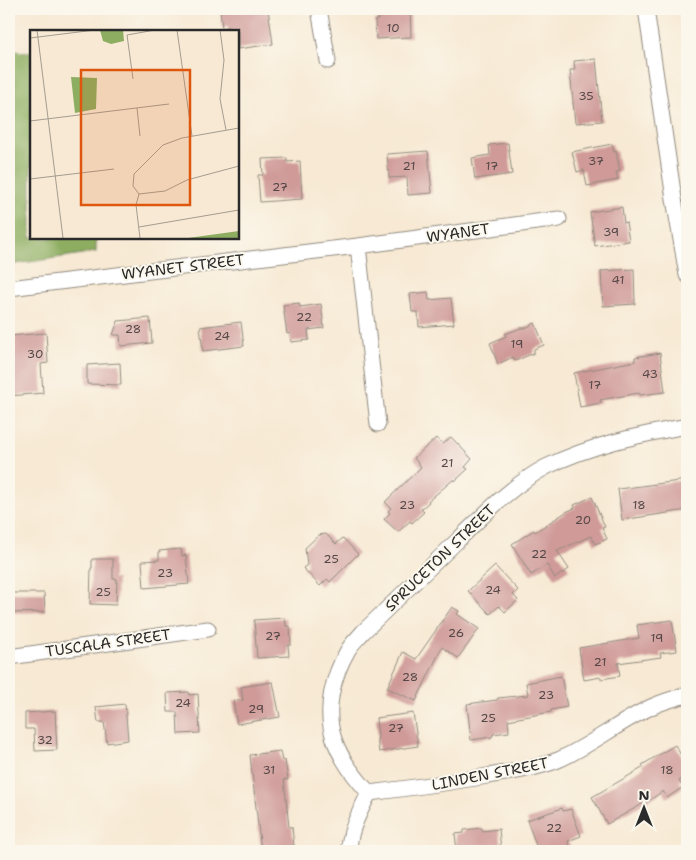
<svg xmlns="http://www.w3.org/2000/svg" width="696" height="860" font-family="'Shantell Sans',sans-serif">
	<style>
		.forest { fill: #8dad61; stroke: #5c6c46 }
		.building { fill: #cf9a98 }
		.lines { fill: none; stroke-linecap: round; stroke-linejoin: round }
		.street-casing { stroke: #918a7f; stroke-width: 17 }
		.street { stroke: #fff; stroke-width: 15 }
		.labels { text-anchor: middle; stroke-width: 4; stroke-linejoin: round; paint-order: stroke }
		.number-label { font-size: 12px; fill: #544746 }
		.street-label { font-size: 15px; fill: #2b2b2b; stroke: #fbf7ec }
		.inset-road { fill: none; stroke: #a59d90; stroke-width: 1 }
		.view { fill: #df570e; fill-opacity: 0.15; stroke: #df570e; stroke-width: 2.5 }
		.inset-edge { fill: none; stroke: #2b2b2b; stroke-width: 2.5 }
	</style>
	<rect width="100%" height="100%" fill="#fbf7ec"/>
	<filter id="ink" filterUnits="userSpaceOnUse"><feTurbulence type="fractalNoise" baseFrequency=".02" numOctaves="2"/><feDisplacementMap in="SourceGraphic" scale="10" xChannelSelector="R" yChannelSelector="G"/><feConvolveMatrix kernelMatrix="1 2 1 2 8 2 1 2 1" color-interpolation-filters="sRGB"/></filter>
	<filter id="wash" filterUnits="userSpaceOnUse"><feTurbulence type="fractalNoise" baseFrequency=".0096" numOctaves="4" result="noise"/><feDisplacementMap in="SourceGraphic" scale="20" xChannelSelector="R" yChannelSelector="G"/><feGaussianBlur stdDeviation="1.12" result="paint"/><feColorMatrix in="noise" values="0 0 0 0 0 0 0 0 0 0 0 0 0 0 0 0 0 1.4 0 .05"/><feComposite in="paint" operator="in"/></filter>
	<g filter="url(#wash)">
		<rect width="100%" height="100%" fill="#f7e9d3"/>
		<path class="forest" d="M 9,51 L 31,52 L 31,238 L 96,238 L 96,252 L 9,265 Z"/>
		<g id="blocks">
			<path class="building" d="M 220,9 L 268,9 L 273,44 L 238,49 L 238,31 L 228,31 L 228,27 L 222,28 Z
				M 377,9 L 410,9 L 411,37 L 376,39 L 375,20 L 378,20 Z
				M 596,59 L 602,121 L 575,123 L 570,70 L 575,70 L 574,61 Z
				M 508,143 L 512,174 L 475,179 L 472,158 L 490,155 L 489,145 Z
				M 612,144 L 614,152 L 616,151 L 620,171 L 616,172 L 618,180 L 587,186 L 584,170 L 577,172 L 572,152 Z
				M 428,151 L 432,193 L 408,195 L 407,177 L 389,178 L 387,154 Z
				M 287,158 L 287,162 L 300,161 L 302,199 L 260,202 L 258,175 L 263,175 L 262,159 Z
				M 622,207 L 624,223 L 626,222 L 629,241 L 595,246 L 590,212 Z
				M 634,269 L 635,304 L 603,306 L 601,271 Z
				M 428,292 L 429,300 L 451,298 L 454,324 L 419,327 L 418,312 L 412,312 L 410,294 Z
				M 299,303 L 300,307 L 321,304 L 324,328 L 308,330 L 309,340 L 291,342 L 290,333 L 287,334 L 283,305 Z
				M 150,318 L 152,343 L 121,346 L 120,335 L 113,335 L 118,321 Z
				M 241,322 L 244,346 L 203,351 L 200,327 Z
				M 535,323 L 544,345 L 534,349 L 534,353 L 515,361 L 513,357 L 498,364 L 490,343 L 506,336 L 505,334 L 521,328 L 525,328 Z
				M 46,333 L 48,363 L 41,364 L 43,393 L 9,396 L 9,336 Z
				M 660,353 L 665,392 L 640,395 L 639,393 L 600,400 L 601,403 L 580,407 L 574,373 L 635,361 L 635,357 Z
				M 120,363 L 121,385 L 87,384 L 87,365 Z
				M 451,437 L 472,459 L 465,467 L 468,469 L 455,481 L 454,479 L 428,501 L 429,502 L 421,509 L 424,512 L 412,523 L 410,521 L 398,532 L 384,519 L 390,513 L 388,511 L 391,508 L 385,502 L 421,467 L 414,458 L 436,438 L 443,444 Z
				M 687,480 L 687,510 L 622,520 L 618,489 Z
				M 592,497 L 605,527 L 602,528 L 607,539 L 595,544 L 591,536 L 557,551 L 569,569 L 555,578 L 547,565 L 531,575 L 512,544 L 534,530 L 535,532 L 566,512 L 575,508 L 574,505 Z
				M 326,534 L 336,544 L 343,538 L 358,554 L 330,582 L 327,579 L 320,586 L 303,568 L 307,565 L 305,548 L 319,535 Z
				M 181,549 L 182,556 L 186,555 L 189,584 L 144,588 L 142,561 L 159,560 L 159,551 Z
				M 92,559 L 113,559 L 113,579 L 117,579 L 116,605 L 90,604 L 91,568 L 92,568 Z
				M 495,566 L 518,590 L 513,595 L 518,600 L 505,612 L 499,606 L 490,614 L 468,591 Z
				M 9,593 L 44,593 L 45,612 L 9,613 Z
				M 452,607 L 459,611 L 457,614 L 479,629 L 458,658 L 442,647 L 416,701 L 387,688 L 403,652 L 416,659 Z
				M 285,618 L 286,626 L 290,626 L 291,645 L 288,645 L 289,656 L 257,658 L 254,620 Z
				M 672,620 L 677,651 L 660,653 L 661,657 L 618,663 L 620,676 L 601,679 L 601,677 L 584,680 L 579,648 L 639,638 L 637,625 Z
				M 561,676 L 567,707 L 551,710 L 551,712 L 508,720 L 509,732 L 493,734 L 492,737 L 471,740 L 467,704 L 497,700 L 498,698 L 528,695 L 526,683 Z
				M 273,682 L 280,717 L 237,724 L 233,701 L 243,700 L 241,687 Z
				M 189,692 L 189,695 L 198,694 L 200,733 L 178,734 L 177,712 L 168,712 L 167,693 Z
				M 125,704 L 128,740 L 107,743 L 104,722 L 98,722 L 96,707 Z
				M 55,711 L 57,750 L 35,751 L 34,729 L 25,729 L 25,713 Z
				M 413,713 L 418,746 L 379,752 L 377,738 L 378,738 L 376,718 Z
				M 675,745 L 687,765 L 687,776 L 679,781 L 683,787 L 667,798 L 663,791 L 653,798 L 607,824 L 592,797 L 644,767 L 642,765 Z
				M 280,751 L 282,761 L 285,760 L 288,780 L 284,779 L 289,827 L 292,827 L 294,846 L 291,846 L 292,851 L 261,851 L 250,755 Z
				M 562,808 L 563,811 L 571,809 L 581,836 L 568,841 L 570,847 L 558,851 L 548,851 L 547,848 L 538,851 L 527,820 Z
				M 482,828 L 482,831 L 499,829 L 501,851 L 457,851 L 455,834 L 464,833 L 464,830 Z"/>
		</g>
	</g>
	<g filter="url(#ink)">
		<use href="#blocks" fill-opacity="0" stroke="#918a7f" stroke-width="1"/>
		<g class="lines">
			<g class="street-casing">
				<path id="street" d="M 319,9 L 328,61
					M 646,9 L 674,199 L 687,275
					M 358,246 L 378,424
					M 9,288 L 358,246 L 559,219
					M 9,657 L 208,629
					M 369,793 C 355,777 341,760 334,739 C 324,709 333,676 348,650 C 352,643 358,638 363,632 C 395,601 426,571 458,540 C 485,514 512,485 546,467 C 590,445 639,435 687,426
					M 349,851 C 349,830 360,812 369,793 C 409,788 448,783 487,776 C 511,772 535,769 558,760 C 590,746 619,722 651,707 C 662,702 675,698 687,695"/>
			</g>
			<use href="#street" class="street"/>
		</g>
	</g>
	<g class="labels">
		<g class="number-label">
			<text x="393" y="32">10</text>
			<text x="586" y="100">35</text>
			<text x="596" y="165">37</text>
			<text x="409" y="170">21</text>
			<text x="492" y="170">17</text>
			<text x="280" y="191">27</text>
			<text x="611" y="236">39</text>
			<text x="618" y="284">41</text>
			<text x="304" y="321">22</text>
			<text x="133" y="333">28</text>
			<text x="222" y="340">24</text>
			<text x="517" y="348">19</text>
			<text x="35" y="358">30</text>
			<text x="650" y="378">43</text>
			<text x="595" y="389">17</text>
			<text x="447" y="467">21</text>
			<text x="407" y="509">23</text>
			<text x="639" y="509">18</text>
			<text x="583" y="524">20</text>
			<text x="539" y="558">22</text>
			<text x="331" y="563">25</text>
			<text x="165" y="577">23</text>
			<text x="493" y="594">24</text>
			<text x="103" y="596">25</text>
			<text x="456" y="637">26</text>
			<text x="273" y="640">27</text>
			<text x="657" y="642">19</text>
			<text x="600" y="666">21</text>
			<text x="410" y="681">28</text>
			<text x="546" y="699">23</text>
			<text x="183" y="707">24</text>
			<text x="256" y="713">29</text>
			<text x="488" y="722">25</text>
			<text x="396" y="732">27</text>
			<text x="45" y="744">32</text>
			<text x="269" y="774">31</text>
			<text x="667" y="774">18</text>
			<text x="554" y="832">22</text>
		</g>
		<g class="street-label">
			<text transform="translate(458 233) rotate(-8)" y="5">WYANET</text>
			<text transform="translate(183 267) rotate(-7)" y="5">WYANET STREET</text>
			<text transform="translate(440 558) rotate(-44)" y="5">SPRUCETON STREET</text>
			<text transform="translate(108 643) rotate(-8)" y="5">TUSCALA STREET</text>
			<text transform="translate(490 774) rotate(-11)" y="5">LINDEN STREET</text>
		</g>
	</g>
	<g transform="translate(30 30)">
		<rect width="209" height="209" fill="#f7e9d3"/>
		<path d="M 70,0 L 93,0 L 94,11 L 81,14 L 73,11 ZM 41,47 L 67,48 L 66,79 L 45,83 ZM 209,201 L 209,208 L 158,208 Z" fill="#8dad61"/>
		<path class="inset-road" d="M 7,0 L 33,208M 147,0 L 162,106M 190,0 L 194,30 L 190,69 L 196,100M 0,8 L 65,0M 103,49 L 97,5 L 125,0M 107,78 L 110,106M 0,91 L 139,74M 0,149 L 84,139M 109,164 L 103,156 L 104,144 L 133,115 L 152,108 L 209,98M 109,197 L 209,180M 110,208 L 106,175 L 109,164 L 135,161 L 157,150 L 209,136"/>
		<path class="view" d="M 51,40 L 160,40 L 160,175 L 51,175 Z"/>
		<rect width="209" height="209" class="inset-edge"/>
	</g>
	<rect width="696" height="860" fill="none" stroke="#fbf7ec" stroke-width="30"/>
	<g transform="translate(644 808)" stroke="#fbf7ec" stroke-width="4" paint-order="stroke">
	<path d="M0-4L9 19L0 12L-9 19Z" fill="#2b2b2b"/>
	<text y="-8" font-size="14" font-weight="bold" text-anchor="middle" fill="#2b2b2b">N</text>
	</g>
</svg>
